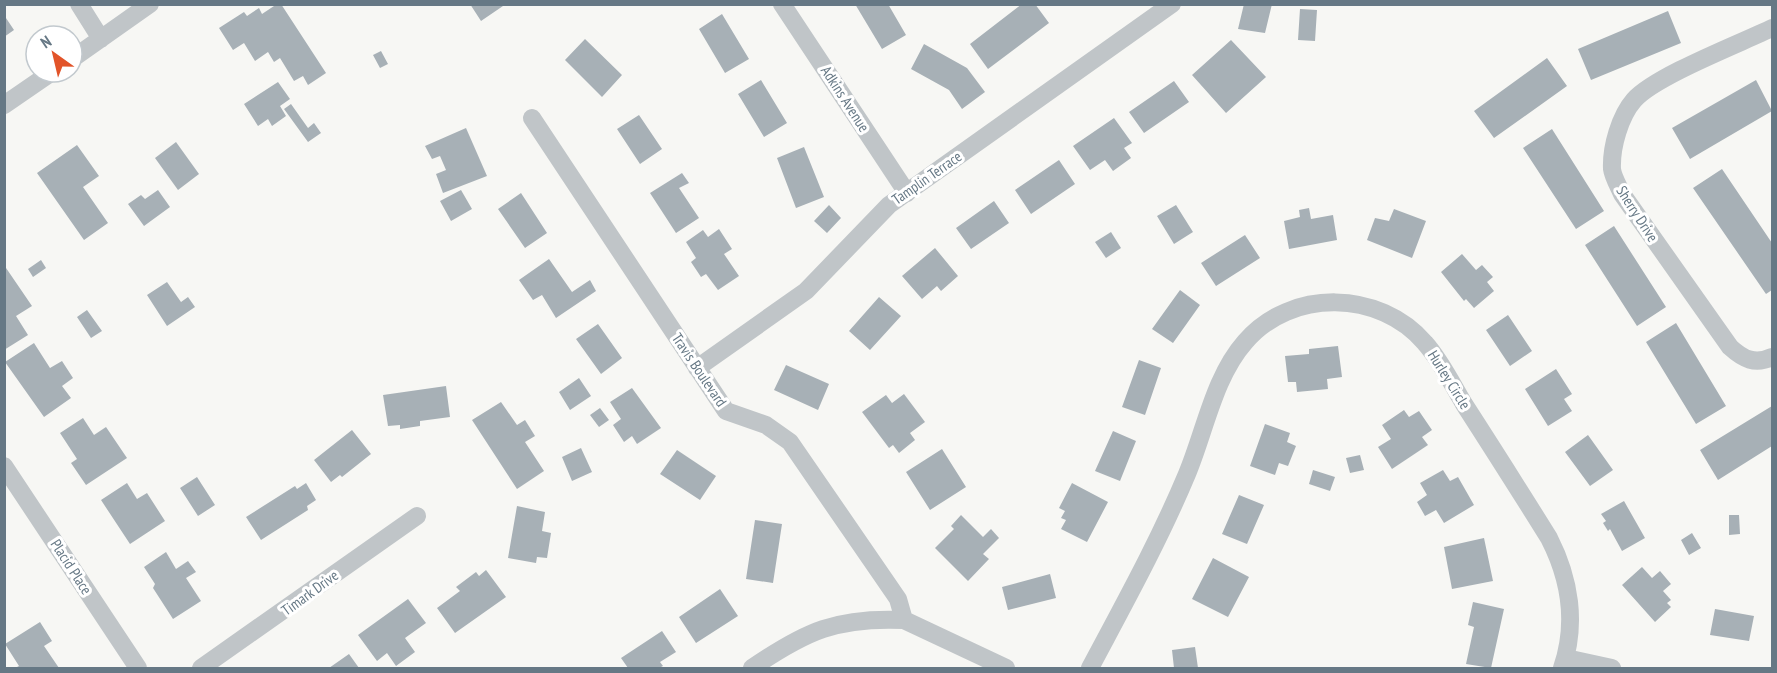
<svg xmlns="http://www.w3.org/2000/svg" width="1777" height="673" font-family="'PT Sans Narrow',sans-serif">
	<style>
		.building { fill: #a7b0b6 }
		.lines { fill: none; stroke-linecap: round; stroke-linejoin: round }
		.minor { stroke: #c0c5c8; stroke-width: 18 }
		.labels { text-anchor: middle; stroke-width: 6; stroke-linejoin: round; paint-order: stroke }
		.street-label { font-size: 15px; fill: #667885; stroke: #fff }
	</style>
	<rect width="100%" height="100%" fill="#f7f7f4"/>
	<path class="building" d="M 277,4 L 281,4 L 326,73 L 308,85 L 303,76 L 294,81 L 280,58 L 274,62 L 268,52 L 255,61 L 244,43 L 233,50 L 219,28 L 244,12 L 247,16 L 259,8 L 262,14 Z
		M 470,4 L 502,4 L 503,6 L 481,21 Z
		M 855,4 L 888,4 L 906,35 L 882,49 Z
		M 1022,4 L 1035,4 L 1049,23 L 988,69 L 970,44 Z
		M 1244,4 L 1272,4 L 1265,33 L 1238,29 Z
		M 1300,9 L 1317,10 L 1315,41 L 1298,40 Z
		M 1668,11 L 1681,43 L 1591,80 L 1578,49 Z
		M 722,14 L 749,59 L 725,73 L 699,29 Z
		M 4,15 L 14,30 L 4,37 Z
		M 585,39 L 622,75 L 602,97 L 565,60 Z
		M 1231,40 L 1266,77 L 1226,113 L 1192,75 Z
		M 924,44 L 967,68 L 985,92 L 962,109 L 949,90 L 911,69 Z
		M 381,51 L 388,64 L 380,68 L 373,55 Z
		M 1547,58 L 1567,86 L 1494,138 L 1474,111 Z
		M 761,80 L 787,123 L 764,137 L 738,94 Z
		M 1756,80 L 1772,111 L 1690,159 L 1672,128 Z
		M 1174,81 L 1189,102 L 1144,133 L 1129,112 Z
		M 278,82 L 290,99 L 280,106 L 286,116 L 272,126 L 268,119 L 258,126 L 244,104 Z
		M 291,104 L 308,128 L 314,123 L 321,133 L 308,142 L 284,109 Z
		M 639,115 L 662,149 L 640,164 L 617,129 Z
		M 1114,118 L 1132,143 L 1124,148 L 1131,158 L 1113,171 L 1105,160 L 1090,170 L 1073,146 Z
		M 466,128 L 487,176 L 443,193 L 436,174 L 446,170 L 440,156 L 432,159 L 425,146 Z
		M 1552,129 L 1604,211 L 1576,229 L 1523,148 Z
		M 176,142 L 199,174 L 178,190 L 155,158 Z
		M 77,145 L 99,176 L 83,187 L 108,223 L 84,240 L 37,173 Z
		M 804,147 L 824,197 L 796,208 L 777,158 Z
		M 1059,160 L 1075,184 L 1031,214 L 1015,190 Z
		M 1722,169 L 1772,243 L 1772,290 L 1766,294 L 1693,188 Z
		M 682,173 L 689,183 L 679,188 L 699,218 L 676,233 L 650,193 Z
		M 158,190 L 170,207 L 144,226 L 128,204 L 141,195 L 145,199 Z
		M 461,190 L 472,209 L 451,221 L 440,201 Z
		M 521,193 L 547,233 L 525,248 L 498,209 Z
		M 994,201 L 1009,223 L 971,249 L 956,228 Z
		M 829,205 L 841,218 L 827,233 L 814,221 Z
		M 1176,205 L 1193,232 L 1174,244 L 1157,216 Z
		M 1309,208 L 1311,219 L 1333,215 L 1337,240 L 1289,249 L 1284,221 L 1300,217 L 1299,210 Z
		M 1394,209 L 1426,221 L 1412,258 L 1367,240 L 1375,218 L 1389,221 Z
		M 1614,226 L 1666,307 L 1637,326 L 1585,245 Z
		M 719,229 L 732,249 L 724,254 L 739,276 L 718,290 L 706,274 L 701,277 L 691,262 L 696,258 L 686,242 L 703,230 L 708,237 Z
		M 1111,232 L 1121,248 L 1106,258 L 1095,242 Z
		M 1245,235 L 1260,258 L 1216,286 L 1201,263 Z
		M 935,248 L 958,276 L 941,291 L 937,286 L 922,299 L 902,276 Z
		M 1462,254 L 1476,270 L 1482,265 L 1493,277 L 1487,282 L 1494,291 L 1474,308 L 1466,299 L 1464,301 L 1441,272 Z
		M 549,259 L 572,292 L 590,280 L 596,291 L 556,318 L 542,295 L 533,300 L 519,280 Z
		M 41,260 L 46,268 L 33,277 L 28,269 Z
		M 4,265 L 32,306 L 16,316 L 28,335 L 4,350 Z
		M 167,282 L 181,302 L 188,297 L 195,307 L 167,326 L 147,295 Z
		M 1180,290 L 1200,305 L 1173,343 L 1152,329 Z
		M 879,297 L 901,316 L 870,350 L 849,331 Z
		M 87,310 L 102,331 L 91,338 L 77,317 Z
		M 1508,315 L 1532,351 L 1510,366 L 1486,330 Z
		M 1676,323 L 1726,406 L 1696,424 L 1646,342 Z
		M 598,324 L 622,358 L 601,374 L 576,339 Z
		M 34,343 L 50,368 L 62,361 L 73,378 L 62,386 L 71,398 L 44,417 L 5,362 Z
		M 1338,346 L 1342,377 L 1327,379 L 1328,389 L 1297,392 L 1296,382 L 1288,382 L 1285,356 L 1309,354 L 1309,349 Z
		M 1139,360 L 1161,368 L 1145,415 L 1122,407 Z
		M 786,365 L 829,384 L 818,410 L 774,390 Z
		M 1556,369 L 1572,394 L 1564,399 L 1572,411 L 1548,426 L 1525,389 Z
		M 579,378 L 591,396 L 570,410 L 559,392 Z
		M 446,386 L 450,417 L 420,421 L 420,426 L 400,429 L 400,425 L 388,426 L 383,395 Z
		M 632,388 L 661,428 L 637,444 L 632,436 L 624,442 L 613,425 L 621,419 L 610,402 Z
		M 904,394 L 925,422 L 910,433 L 915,440 L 899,453 L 893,445 L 889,448 L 862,412 L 886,395 L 892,403 Z
		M 501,402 L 517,425 L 525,420 L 535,436 L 525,442 L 544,471 L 517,489 L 472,420 Z
		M 1772,406 L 1772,446 L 1718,480 L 1700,450 Z
		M 600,408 L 609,420 L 599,427 L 590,415 Z
		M 1404,410 L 1409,417 L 1419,411 L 1432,430 L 1422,437 L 1428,445 L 1392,469 L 1378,447 L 1391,439 L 1382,425 Z
		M 83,418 L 94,435 L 106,427 L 127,458 L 86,485 L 71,463 L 77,459 L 60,433 Z
		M 1265,424 L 1290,433 L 1287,442 L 1296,446 L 1288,466 L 1279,463 L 1275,475 L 1250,466 Z
		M 352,430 L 371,454 L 342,477 L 340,475 L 331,482 L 314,460 Z
		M 1113,431 L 1136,441 L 1120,481 L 1095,471 Z
		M 1588,435 L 1613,470 L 1590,486 L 1565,452 Z
		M 581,448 L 592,472 L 572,481 L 562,457 Z
		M 942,449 L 966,487 L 930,510 L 906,472 Z
		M 677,450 L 716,476 L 700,500 L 660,474 Z
		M 1360,455 L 1364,470 L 1350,473 L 1346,458 Z
		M 1313,470 L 1335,477 L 1330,491 L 1309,484 Z
		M 1443,470 L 1450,481 L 1458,477 L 1474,505 L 1444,523 L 1436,510 L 1425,516 L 1417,502 L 1427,495 L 1420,483 Z
		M 197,477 L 215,505 L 198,516 L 180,488 Z
		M 127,483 L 137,499 L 147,493 L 165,521 L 130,544 L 101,500 Z
		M 306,483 L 316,500 L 307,506 L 308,510 L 261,540 L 246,517 L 295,486 L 297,489 Z
		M 1072,483 L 1108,502 L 1087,542 L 1061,529 L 1066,520 L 1061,518 L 1065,511 L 1059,508 Z
		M 1239,495 L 1264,505 L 1247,544 L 1222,534 Z
		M 1624,501 L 1645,538 L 1622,551 L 1610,529 L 1608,531 L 1603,523 L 1606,521 L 1601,514 Z
		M 517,506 L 545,512 L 542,531 L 551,533 L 547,558 L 537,557 L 536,563 L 508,558 Z
		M 961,515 L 983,537 L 991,529 L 999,538 L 983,554 L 989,559 L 968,581 L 935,548 L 954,529 L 951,526 Z
		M 1729,515 L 1739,515 L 1740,534 L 1729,535 Z
		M 755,520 L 782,524 L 773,583 L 746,579 Z
		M 1692,533 L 1701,548 L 1689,555 L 1681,540 Z
		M 1484,538 L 1493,581 L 1452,589 L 1444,547 Z
		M 166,552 L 176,569 L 188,561 L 196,572 L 186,578 L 201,601 L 173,619 L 153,588 L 155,584 L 144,567 Z
		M 1213,558 L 1249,577 L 1228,617 L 1192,599 Z
		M 1642,567 L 1652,578 L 1660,571 L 1671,584 L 1663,591 L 1671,600 L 1667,603 L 1671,607 L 1655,622 L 1622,585 Z
		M 486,570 L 506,597 L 455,633 L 437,608 L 460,591 L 456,587 L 476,572 L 479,576 Z
		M 1050,574 L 1056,598 L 1008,610 L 1002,587 Z
		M 720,589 L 738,616 L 696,643 L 679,617 Z
		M 408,599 L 426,623 L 405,638 L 415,652 L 396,666 L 387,653 L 377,661 L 358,635 Z
		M 1473,602 L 1504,609 L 1491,668 L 1466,664 L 1474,627 L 1468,625 Z
		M 1715,609 L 1754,616 L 1749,641 L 1710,635 Z
		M 40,622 L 52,641 L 44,646 L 59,668 L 15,668 L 19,666 L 5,644 Z
		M 662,631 L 676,652 L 660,662 L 663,666 L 659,668 L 628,668 L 621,658 Z
		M 1195,647 L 1198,668 L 1174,668 L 1172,650 Z
		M 349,654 L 359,668 L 329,668 Z"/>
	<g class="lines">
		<path class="minor" d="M 79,4 L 101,39
			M 782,4 L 907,193
			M 1772,28 C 1741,43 1655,76 1634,100 C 1620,116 1611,147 1612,169 C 1613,177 1619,187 1622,194 L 1730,347 C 1743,359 1755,365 1772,357
			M 72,59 L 150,4
			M 4,105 L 52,72
			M 532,118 L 726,411 L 766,425 L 790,442 L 898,599 L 904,620 L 1006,668
			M 697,368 L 806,291 L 889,205 L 1172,4
			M 4,466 L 138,668
			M 1566,658 L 1612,668
			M 201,668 L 417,516
			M 752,668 C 806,631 837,617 904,620
			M 1090,668 C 1124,604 1159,541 1187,474 C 1205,431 1214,377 1245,342 C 1291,288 1380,290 1425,343 C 1441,361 1452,384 1464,404 C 1493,449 1521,493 1549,538 C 1570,579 1577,624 1562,668"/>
	</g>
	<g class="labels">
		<g class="street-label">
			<text transform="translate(845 99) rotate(57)" y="5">Adkins Avenue</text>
			<text transform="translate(927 178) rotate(-35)" y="5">Tamplin Terrace</text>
			<text transform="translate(1637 214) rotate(57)" y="5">Sherry Drive</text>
			<text transform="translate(699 370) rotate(56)" y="5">Travis Boulevard</text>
			<text transform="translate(1449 380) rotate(58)" y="5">Hurley Circle</text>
			<text transform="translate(71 567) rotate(57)" y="5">Placid Place</text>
			<text transform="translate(310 593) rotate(-36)" y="5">Timark Drive</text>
		</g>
	</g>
	<rect width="1777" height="673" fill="none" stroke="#667885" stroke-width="12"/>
	<g transform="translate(54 54) rotate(326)"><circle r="28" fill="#ffffff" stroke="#c2c9ce" stroke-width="1.5"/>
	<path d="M0-4.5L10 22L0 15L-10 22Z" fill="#e25429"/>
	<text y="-9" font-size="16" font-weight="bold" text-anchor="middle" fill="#667885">N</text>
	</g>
</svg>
